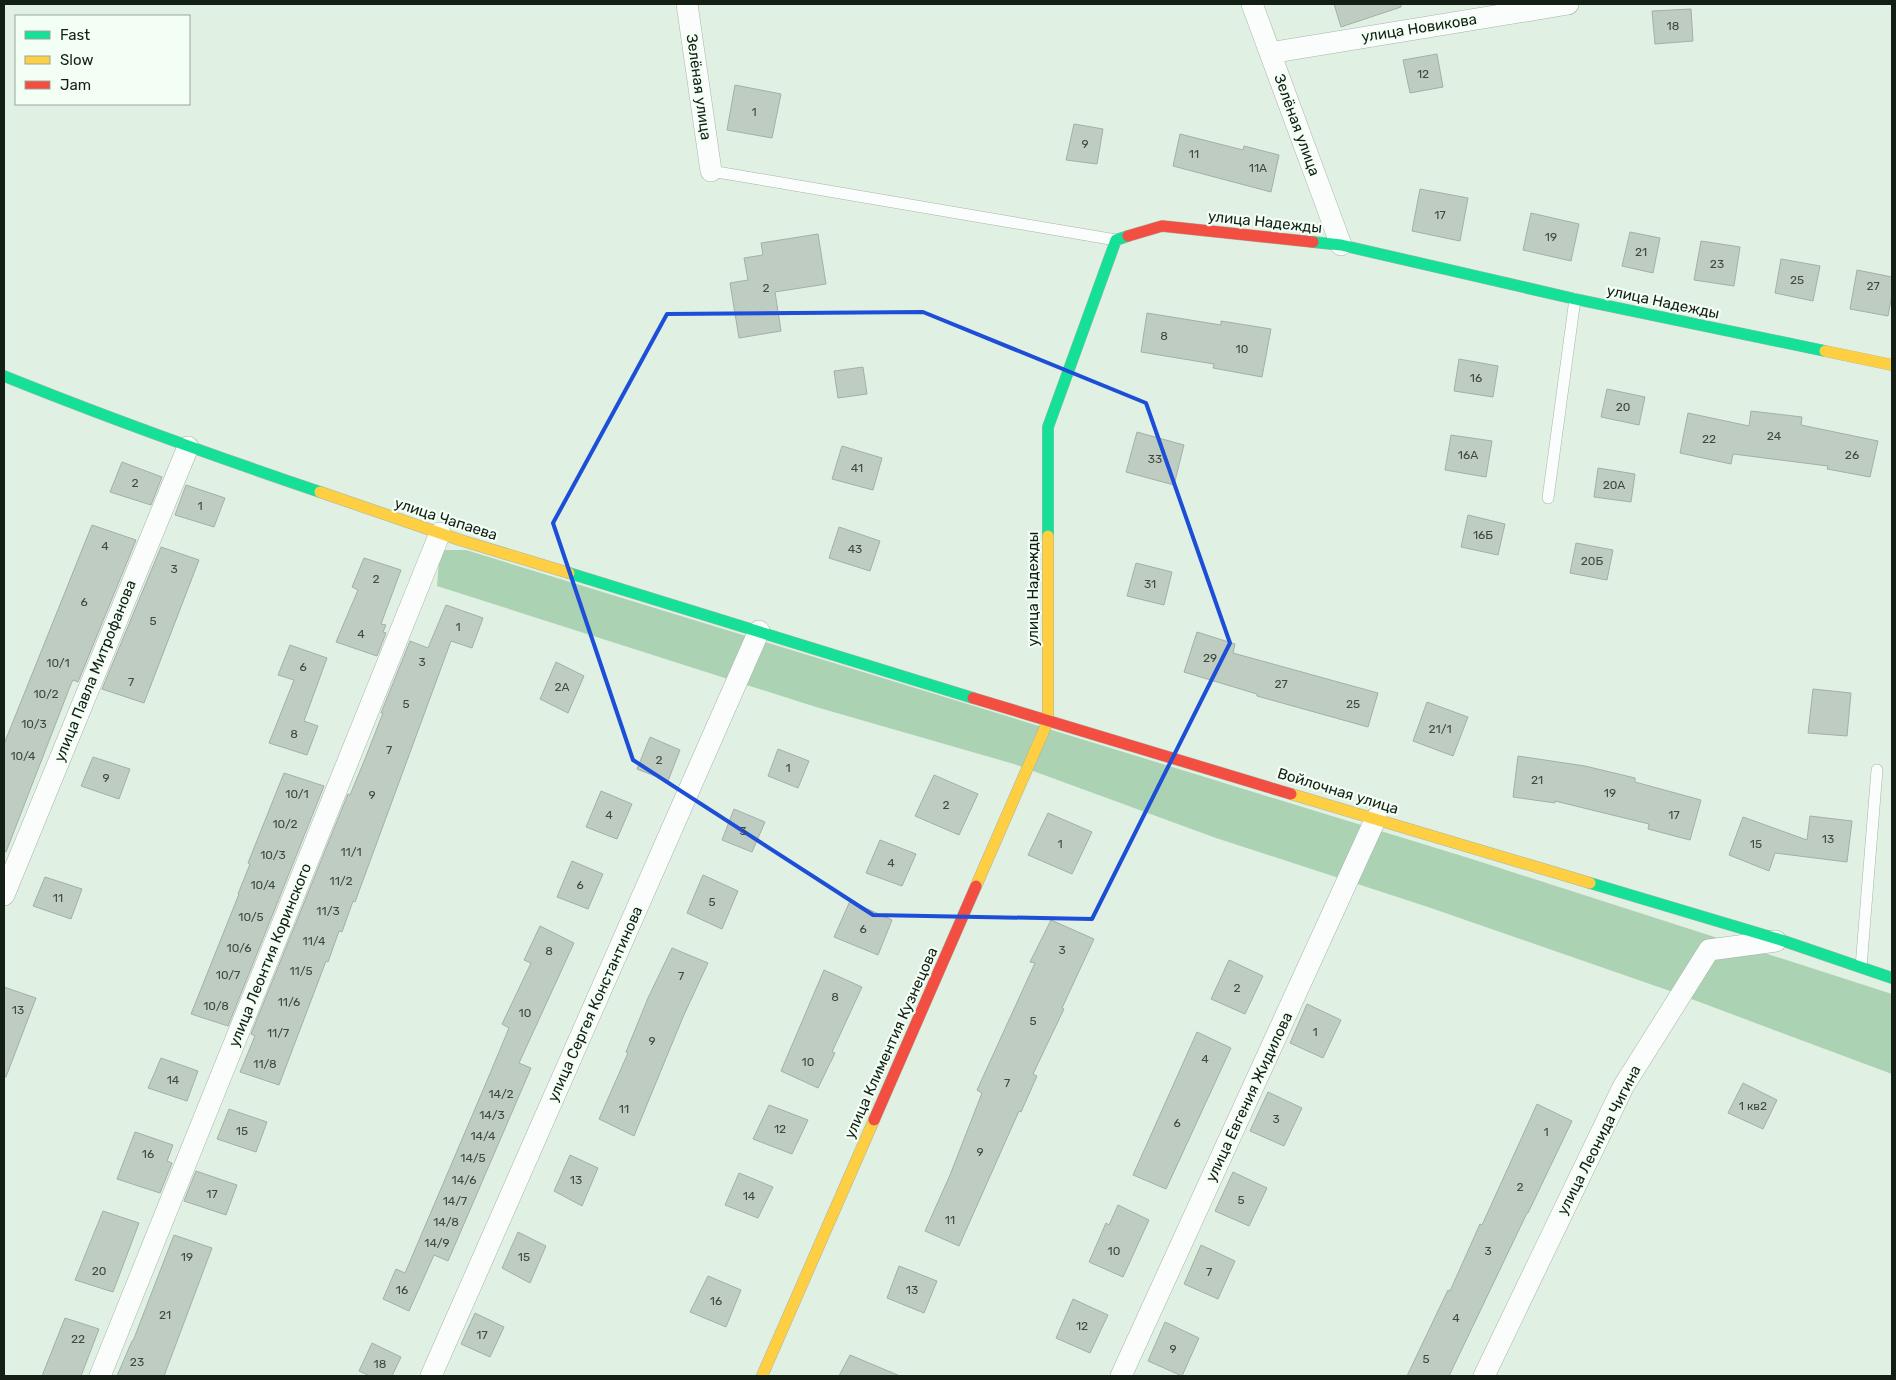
<svg xmlns="http://www.w3.org/2000/svg" width="1896" height="1380" font-family="Rubik,sans-serif">
	<style>
		.forest { fill: #abd2b2 }
		.building { fill: #bfccc1; stroke: #a4b0a6 }
		.lines { fill: none; stroke-linecap: round; stroke-linejoin: round }
		.lane-casing { stroke: #a7b4a9; stroke-width: 12 }
		.street-casing { stroke: #a7b4a9; stroke-width: 22 }
		.fast-casing { stroke: #a7b4a9; stroke-width: 12 }
		.slow-casing { stroke: #a7b4a9; stroke-width: 12 }
		.jam-casing { stroke: #a7b4a9; stroke-width: 12 }
		.lane { stroke: #fafdfb; stroke-width: 11 }
		.street { stroke: #fafdfb; stroke-width: 21 }
		.fast { stroke: #16e098; stroke-width: 11 }
		.slow { stroke: #ffcf43; stroke-width: 11 }
		.jam { stroke: #f24e42; stroke-width: 11 }
		.marked { fill: none; stroke: #1d4ed8; stroke-width: 4; stroke-linejoin: round }
		.labels { text-anchor: middle; stroke-width: 4.5; stroke-linejoin: round; paint-order: stroke }
		.number-label { font-size: 12px; fill: #3e4a40 }
		.street-label { font-size: 15px; fill: #131e15; stroke: #f3fff4 }
	</style>
	<rect width="100%" height="100%" fill="#e0f0e2"/>
	<path class="forest" d="M 440,550 L 466,550 L 1475,860 L 1892,994 L 1892,1074 L 1670,991 L 1428,907 L 1216,838 L 1014,764 L 816,707 L 437,586 Z"/>
	<path class="building" d="M 1334,4 L 1401,4 L 1401,7 L 1341,27 Z
		M 1691,9 L 1693,41 L 1655,44 L 1652,11 Z
		M 1437,54 L 1443,87 L 1410,93 L 1403,60 Z
		M 735,85 L 781,94 L 772,138 L 727,130 Z
		M 1074,124 L 1103,129 L 1097,164 L 1066,160 Z
		M 1180,134 L 1243,150 L 1244,146 L 1279,155 L 1271,192 L 1173,166 Z
		M 1420,189 L 1468,198 L 1460,241 L 1412,231 Z
		M 1531,213 L 1579,224 L 1571,261 L 1523,250 Z
		M 1630,232 L 1660,238 L 1653,273 L 1622,266 Z
		M 818,234 L 826,284 L 775,292 L 781,331 L 739,338 L 730,283 L 748,280 L 744,258 L 763,255 L 761,243 Z
		M 1701,241 L 1740,247 L 1734,286 L 1694,280 Z
		M 1781,259 L 1820,266 L 1813,301 L 1775,293 Z
		M 1857,270 L 1892,277 L 1892,295 L 1888,316 L 1850,309 Z
		M 1147,313 L 1221,325 L 1221,321 L 1271,329 L 1262,377 L 1213,368 L 1214,364 L 1141,352 Z
		M 1459,359 L 1498,366 L 1493,397 L 1454,391 Z
		M 863,367 L 867,394 L 838,398 L 834,371 Z
		M 1607,389 L 1645,397 L 1639,425 L 1601,417 Z
		M 1751,411 L 1802,417 L 1801,425 L 1878,441 L 1870,477 L 1827,469 L 1828,466 L 1733,454 L 1731,464 L 1680,453 L 1688,413 L 1749,426 Z
		M 1137,432 L 1184,445 L 1174,485 L 1126,472 Z
		M 1451,435 L 1492,441 L 1486,477 L 1445,470 Z
		M 842,446 L 882,458 L 873,490 L 832,479 Z
		M 122,462 L 162,477 L 151,505 L 110,492 Z
		M 1598,468 L 1635,474 L 1631,502 L 1594,497 Z
		M 186,485 L 225,498 L 214,527 L 175,515 Z
		M 1468,515 L 1505,524 L 1498,555 L 1461,547 Z
		M 92,525 L 136,540 L 78,682 L 73,680 L 71,684 L 6,852 L 4,851 L 4,744 Z
		M 839,527 L 880,541 L 870,571 L 829,558 Z
		M 1576,543 L 1613,550 L 1607,580 L 1570,573 Z
		M 161,547 L 199,560 L 144,703 L 102,689 Z
		M 364,558 L 401,570 L 381,624 L 386,625 L 383,632 L 386,633 L 377,656 L 336,642 L 358,590 L 352,587 Z
		M 1136,563 L 1172,572 L 1164,605 L 1127,596 Z
		M 446,605 L 483,618 L 472,648 L 451,641 L 355,902 L 353,901 L 342,932 L 339,931 L 328,962 L 326,961 L 279,1085 L 240,1072 L 255,1036 L 251,1034 L 348,794 L 350,795 L 365,759 L 383,713 L 381,713 L 410,641 L 428,648 Z
		M 1197,632 L 1235,644 L 1233,653 L 1378,693 L 1368,727 L 1257,696 L 1257,694 L 1184,672 Z
		M 290,645 L 327,658 L 304,721 L 318,726 L 307,755 L 269,743 L 294,680 L 278,675 Z
		M 556,662 L 584,676 L 568,713 L 540,699 Z
		M 1813,689 L 1851,693 L 1847,736 L 1808,733 Z
		M 1427,702 L 1468,717 L 1453,756 L 1413,741 Z
		M 650,737 L 680,750 L 668,781 L 637,769 Z
		M 778,749 L 809,761 L 798,788 L 768,776 Z
		M 1518,756 L 1585,766 L 1635,778 L 1635,782 L 1701,800 L 1690,840 L 1648,829 L 1649,824 L 1555,801 L 1555,803 L 1513,797 Z
		M 93,757 L 130,769 L 119,799 L 81,786 Z
		M 284,773 L 324,786 L 228,1026 L 191,1014 L 239,894 L 238,894 L 250,864 L 248,863 Z
		M 934,775 L 978,794 L 959,835 L 915,816 Z
		M 601,791 L 632,804 L 617,839 L 586,827 Z
		M 734,809 L 765,822 L 752,852 L 722,840 Z
		M 1048,813 L 1092,832 L 1072,874 L 1028,855 Z
		M 1810,816 L 1852,821 L 1847,862 L 1775,853 L 1769,871 L 1729,855 L 1743,817 L 1807,840 Z
		M 880,840 L 916,854 L 902,886 L 866,873 Z
		M 572,861 L 603,874 L 588,909 L 557,897 Z
		M 703,875 L 738,891 L 722,929 L 687,913 Z
		M 45,877 L 82,889 L 71,919 L 33,906 Z
		M 850,901 L 892,920 L 878,955 L 834,937 Z
		M 1051,920 L 1094,939 L 1062,1008 L 1064,1009 L 1033,1074 L 1037,1076 L 1021,1112 L 1019,1111 L 959,1246 L 925,1231 L 950,1175 L 982,1093 L 977,1090 L 1035,963 L 1030,962 Z
		M 540,926 L 574,943 L 519,1063 L 531,1068 L 448,1261 L 434,1255 L 409,1311 L 383,1299 L 396,1269 L 405,1273 L 489,1076 L 509,1028 L 502,1024 L 531,963 L 524,960 Z
		M 672,948 L 708,963 L 683,1017 L 634,1136 L 599,1119 L 628,1053 L 626,1052 L 648,998 Z
		M 1229,960 L 1263,976 L 1245,1014 L 1211,999 Z
		M 824,970 L 862,987 L 832,1052 L 835,1053 L 818,1088 L 781,1071 Z
		M 4,987 L 36,998 L 6,1077 L 4,1077 Z
		M 1307,1004 L 1341,1020 L 1323,1058 L 1290,1043 Z
		M 1197,1032 L 1231,1048 L 1166,1189 L 1133,1175 Z
		M 161,1058 L 198,1071 L 187,1101 L 148,1088 Z
		M 1743,1083 L 1777,1100 L 1763,1129 L 1728,1113 Z
		M 1268,1092 L 1302,1108 L 1284,1146 L 1250,1131 Z
		M 1537,1104 L 1572,1121 L 1528,1213 L 1527,1213 L 1449,1376 L 1407,1376 L 1448,1290 L 1450,1291 L 1480,1224 L 1482,1225 Z
		M 769,1105 L 808,1120 L 792,1154 L 753,1139 Z
		M 229,1109 L 267,1122 L 256,1152 L 217,1139 Z
		M 135,1132 L 173,1145 L 167,1161 L 172,1163 L 160,1193 L 117,1179 Z
		M 570,1155 L 598,1168 L 582,1206 L 554,1191 Z
		M 196,1171 L 237,1185 L 226,1215 L 184,1201 Z
		M 1233,1172 L 1267,1188 L 1249,1226 L 1215,1211 Z
		M 739,1173 L 773,1187 L 758,1218 L 725,1205 Z
		M 1118,1205 L 1149,1220 L 1123,1277 L 1089,1262 L 1106,1223 L 1109,1225 Z
		M 103,1211 L 139,1223 L 113,1292 L 75,1280 Z
		M 518,1232 L 546,1246 L 530,1283 L 502,1268 Z
		M 174,1235 L 212,1248 L 164,1376 L 117,1376 L 132,1341 L 133,1341 Z
		M 1201,1245 L 1235,1261 L 1218,1299 L 1184,1284 Z
		M 899,1266 L 937,1281 L 924,1313 L 887,1298 Z
		M 708,1276 L 741,1290 L 726,1327 L 690,1312 Z
		M 1073,1299 L 1108,1315 L 1090,1353 L 1056,1338 Z
		M 475,1313 L 504,1327 L 490,1357 L 461,1344 Z
		M 65,1318 L 99,1329 L 81,1376 L 42,1376 Z
		M 1165,1322 L 1199,1338 L 1182,1376 L 1148,1361 Z
		M 372,1343 L 401,1357 L 392,1376 L 370,1376 L 359,1371 Z
		M 850,1355 L 900,1376 L 839,1376 Z"/>
	<g class="lines">
		<g class="lane-casing">
			<path id="lane" d="M 711,171 L 1116,240
				M 1548,498 L 1575,299
				M 1861,967 L 1877,770"/>
		</g>
		<g class="street-casing">
			<path id="street" d="M 687,4 L 711,171
				M 1252,4 L 1341,245
				M 1270,53 L 1568,4
				M 4,895 L 188,447
				M 100,1376 L 440,533
				M 431,1376 L 759,631
				M 1121,1376 L 1376,818
				M 1484,1376 L 1623,1087 L 1709,950 L 1776,941"/>
		</g>
		<g class="fast-casing">
			<path id="fast" d="M 1313,242 L 1341,245 L 1575,299 L 1825,351
				M 4,376 C 108,418 214,456 320,492
				M 1048,536 L 1048,427 L 1116,240 L 1128,236
				M 569,573 L 973,698
				M 1590,883 L 1781,940 L 1892,978"/>
		</g>
		<g class="slow-casing">
			<path id="slow" d="M 1825,351 L 1892,365
				M 320,492 L 460,540 L 569,573
				M 1291,794 L 1590,883
				M 976,886 L 1048,721 L 1048,536
				M 762,1376 L 874,1120"/>
		</g>
		<g class="jam-casing">
			<path id="jam" d="M 1128,236 L 1162,226 L 1313,242
				M 973,698 L 1291,794
				M 874,1120 L 976,886"/>
		</g>
		<use href="#lane" class="lane"/>
		<use href="#street" class="street"/>
		<use href="#fast" class="fast"/>
		<use href="#slow" class="slow"/>
		<use href="#jam" class="jam"/>
	</g>
	<path class="marked" d="M 923,312 L 1146,403 L 1230,643 L 1092,919 L 873,915 L 633,760 L 553,523 L 667,314 Z"/>
	<g class="labels">
		<g class="number-label">
			<text x="1673" y="30">18</text>
			<text x="1423" y="78">12</text>
			<text x="754" y="116">1</text>
			<text x="1085" y="148">9</text>
			<text x="1194" y="158">11</text>
			<text x="1258" y="172">11А</text>
			<text x="1440" y="219">17</text>
			<text x="1551" y="241">19</text>
			<text x="1641" y="256">21</text>
			<text x="1717" y="268">23</text>
			<text x="1797" y="284">25</text>
			<text x="1873" y="290">27</text>
			<text x="766" y="292">2</text>
			<text x="1164" y="340">8</text>
			<text x="1242" y="353">10</text>
			<text x="1476" y="382">16</text>
			<text x="1623" y="411">20</text>
			<text x="1774" y="440">24</text>
			<text x="1709" y="443">22</text>
			<text x="1468" y="459">16А</text>
			<text x="1852" y="459">26</text>
			<text x="1155" y="463">33</text>
			<text x="857" y="472">41</text>
			<text x="135" y="487">2</text>
			<text x="1614" y="489">20А</text>
			<text x="200" y="510">1</text>
			<text x="1483" y="539">16Б</text>
			<text x="105" y="550">4</text>
			<text x="855" y="553">43</text>
			<text x="1592" y="565">20Б</text>
			<text x="174" y="573">3</text>
			<text x="376" y="583">2</text>
			<text x="1150" y="588">31</text>
			<text x="84" y="606">6</text>
			<text x="153" y="625">5</text>
			<text x="458" y="631">1</text>
			<text x="361" y="638">4</text>
			<text x="1210" y="662">29</text>
			<text x="422" y="666">3</text>
			<text x="58" y="667">10/1</text>
			<text x="303" y="671">6</text>
			<text x="131" y="686">7</text>
			<text x="1281" y="688">27</text>
			<text x="562" y="691">2А</text>
			<text x="46" y="698">10/2</text>
			<text x="406" y="708">5</text>
			<text x="1353" y="708">25</text>
			<text x="34" y="728">10/3</text>
			<text x="1440" y="733">21/1</text>
			<text x="294" y="738">8</text>
			<text x="389" y="754">7</text>
			<text x="23" y="760">10/4</text>
			<text x="659" y="764">2</text>
			<text x="788" y="772">1</text>
			<text x="106" y="782">9</text>
			<text x="1537" y="784">21</text>
			<text x="1610" y="797">19</text>
			<text x="297" y="798">10/1</text>
			<text x="372" y="799">9</text>
			<text x="946" y="809">2</text>
			<text x="609" y="819">4</text>
			<text x="1674" y="819">17</text>
			<text x="285" y="828">10/2</text>
			<text x="743" y="835">3</text>
			<text x="1828" y="843">13</text>
			<text x="1060" y="848">1</text>
			<text x="1756" y="848">15</text>
			<text x="351" y="856">11/1</text>
			<text x="273" y="859">10/3</text>
			<text x="891" y="867">4</text>
			<text x="341" y="885">11/2</text>
			<text x="263" y="889">10/4</text>
			<text x="580" y="889">6</text>
			<text x="58" y="902">11</text>
			<text x="712" y="906">5</text>
			<text x="328" y="915">11/3</text>
			<text x="251" y="921">10/5</text>
			<text x="863" y="933">6</text>
			<text x="314" y="945">11/4</text>
			<text x="239" y="952">10/6</text>
			<text x="1062" y="954">3</text>
			<text x="549" y="955">8</text>
			<text x="301" y="975">11/5</text>
			<text x="228" y="979">10/7</text>
			<text x="681" y="980">7</text>
			<text x="1237" y="992">2</text>
			<text x="835" y="1001">8</text>
			<text x="289" y="1006">11/6</text>
			<text x="216" y="1010">10/8</text>
			<text x="18" y="1014">13</text>
			<text x="525" y="1017">10</text>
			<text x="1033" y="1025">5</text>
			<text x="1315" y="1036">1</text>
			<text x="278" y="1037">11/7</text>
			<text x="652" y="1045">9</text>
			<text x="1205" y="1063">4</text>
			<text x="808" y="1066">10</text>
			<text x="265" y="1068">11/8</text>
			<text x="173" y="1084">14</text>
			<text x="1007" y="1087">7</text>
			<text x="501" y="1098">14/2</text>
			<text x="1753" y="1110">1 кв2</text>
			<text x="624" y="1113">11</text>
			<text x="492" y="1119">14/3</text>
			<text x="1276" y="1123">3</text>
			<text x="1177" y="1127">6</text>
			<text x="780" y="1133">12</text>
			<text x="242" y="1135">15</text>
			<text x="1546" y="1136">1</text>
			<text x="483" y="1140">14/4</text>
			<text x="980" y="1156">9</text>
			<text x="148" y="1158">16</text>
			<text x="473" y="1162">14/5</text>
			<text x="464" y="1184">14/6</text>
			<text x="576" y="1184">13</text>
			<text x="1520" y="1191">2</text>
			<text x="212" y="1198">17</text>
			<text x="749" y="1200">14</text>
			<text x="1241" y="1204">5</text>
			<text x="455" y="1205">14/7</text>
			<text x="950" y="1224">11</text>
			<text x="446" y="1226">14/8</text>
			<text x="437" y="1247">14/9</text>
			<text x="1114" y="1255">10</text>
			<text x="1488" y="1255">3</text>
			<text x="187" y="1261">19</text>
			<text x="524" y="1261">15</text>
			<text x="99" y="1275">20</text>
			<text x="1209" y="1276">7</text>
			<text x="402" y="1294">16</text>
			<text x="912" y="1294">13</text>
			<text x="716" y="1305">16</text>
			<text x="165" y="1319">21</text>
			<text x="1456" y="1322">4</text>
			<text x="1082" y="1330">12</text>
			<text x="482" y="1339">17</text>
			<text x="78" y="1343">22</text>
			<text x="1173" y="1353">9</text>
			<text x="1426" y="1363">5</text>
			<text x="137" y="1366">23</text>
			<text x="380" y="1368">18</text>
		</g>
		<g class="street-label">
			<text transform="translate(1419 28) rotate(-9)" y="5">улица Новикова</text>
			<text transform="translate(699 87) rotate(82)" y="5">Зелёная улица</text>
			<text transform="translate(1297 125) rotate(70)" y="5">Зелёная улица</text>
			<text transform="translate(1265 222) rotate(6)" y="5">улица Надежды</text>
			<text transform="translate(1663 302) rotate(12)" y="5">улица Надежды</text>
			<text transform="translate(446 519) rotate(18)" y="5">улица Чапаева</text>
			<text transform="translate(1033 589) rotate(-90)" y="5">улица Надежды</text>
			<text transform="translate(95 671) rotate(-68)" y="5">улица Павла Митрофанова</text>
			<text transform="translate(1338 791) rotate(17)" y="5">Войлочная улица</text>
			<text transform="translate(270 955) rotate(-68)" y="5">улица Леонтия Коринского</text>
			<text transform="translate(595 1004) rotate(-66)" y="5">улица Сергея Константинова</text>
			<text transform="translate(891 1043) rotate(-66)" y="5">улица Климентия Кузнецова</text>
			<text transform="translate(1249 1097) rotate(-65)" y="5">улица Евгения Жидилова</text>
			<text transform="translate(1599 1140) rotate(-63)" y="5">улица Леонида Чигина</text>
		</g>
	</g>
	<rect width="1896" height="1380" fill="none" stroke="#131e15" stroke-width="10"/>
	<rect x="15" y="15" width="175" height="90" fill="#f3fff4" stroke="#99a59b"/>
	<rect x="25" y="31" width="25" height="8" fill="#16e098" stroke="#99a59b"/>
	<text x="60" y="40" font-size="15" fill="#131e15">Fast</text>
	<rect x="25" y="56" width="25" height="8" fill="#ffcf43" stroke="#99a59b"/>
	<text x="60" y="65" font-size="15" fill="#131e15">Slow</text>
	<rect x="25" y="81" width="25" height="8" fill="#f24e42" stroke="#99a59b"/>
	<text x="60" y="90" font-size="15" fill="#131e15">Jam</text>
</svg>
